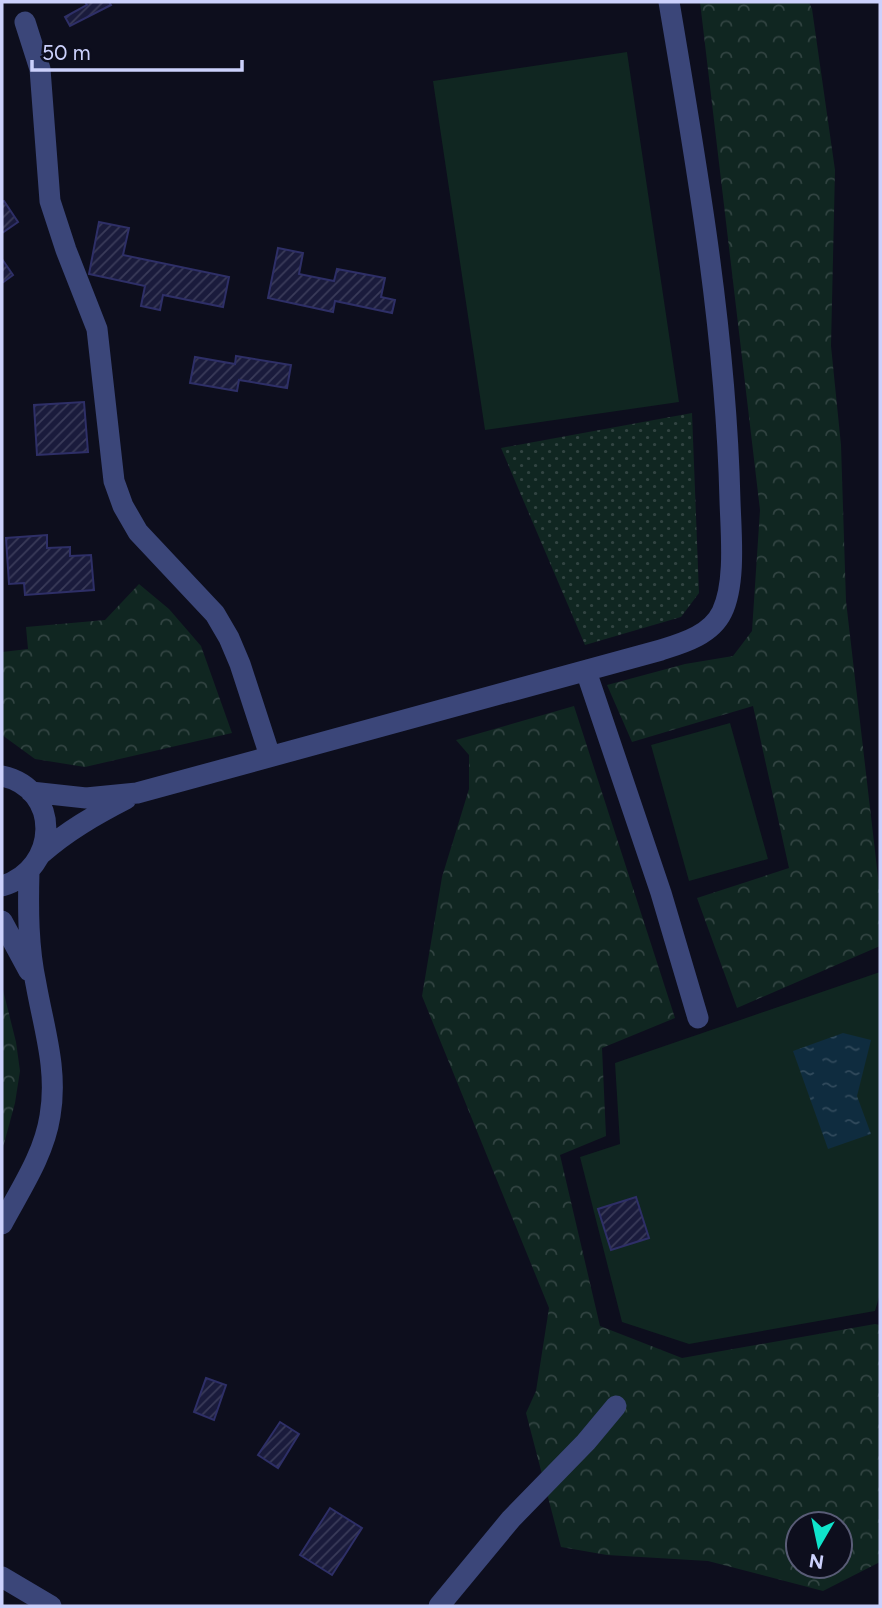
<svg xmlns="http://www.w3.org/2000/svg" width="882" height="1608" font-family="Figtree,sans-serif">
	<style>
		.grass { fill: url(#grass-dots) }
		.forest { fill: url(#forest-crowns); fill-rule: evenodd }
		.pitch { fill: #102621 }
		.water { fill: url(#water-ripples) }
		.building { fill: url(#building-hatch); stroke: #2e2f67; stroke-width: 2 }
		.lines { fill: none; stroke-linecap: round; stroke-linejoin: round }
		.minor { stroke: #3b4679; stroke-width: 21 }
	</style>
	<defs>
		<pattern id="grass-dots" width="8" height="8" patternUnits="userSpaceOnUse" patternTransform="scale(1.75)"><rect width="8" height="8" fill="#102621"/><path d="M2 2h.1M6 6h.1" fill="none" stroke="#324442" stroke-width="1.8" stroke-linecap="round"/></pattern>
		<pattern id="forest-crowns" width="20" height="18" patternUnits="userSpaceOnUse" patternTransform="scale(1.75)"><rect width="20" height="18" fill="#102621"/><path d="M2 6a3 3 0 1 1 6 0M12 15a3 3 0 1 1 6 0" fill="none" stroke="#324442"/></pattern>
		<pattern id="water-ripples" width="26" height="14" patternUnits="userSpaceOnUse" patternTransform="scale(1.75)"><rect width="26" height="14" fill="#0f2c3f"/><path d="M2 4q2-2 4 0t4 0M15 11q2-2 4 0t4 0" fill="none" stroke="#314a5c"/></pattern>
		<pattern id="building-hatch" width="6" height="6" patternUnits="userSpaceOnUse" patternTransform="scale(1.75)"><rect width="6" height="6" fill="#1a1b3c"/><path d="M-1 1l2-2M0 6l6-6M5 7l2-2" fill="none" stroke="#3a3b59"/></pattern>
	</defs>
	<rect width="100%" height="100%" fill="#0d0e1d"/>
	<path class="grass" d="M 692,413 L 699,593 L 681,617 L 585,645 L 501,448 Z"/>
	<path class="forest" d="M 700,2 L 809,2 L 812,9 L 835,170 L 831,346 L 841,445 L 846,601 L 880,894 L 880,946 L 737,1008 L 697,898 L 789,868 L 753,706 L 632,742 L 607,685 L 685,664 L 733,656 L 752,631 L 760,510 Z
		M 139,584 L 169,609 L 201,646 L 232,733 L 85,767 L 35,759 L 2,735 L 2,652 L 28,649 L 26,627 L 105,620 Z
		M 574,706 L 675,1018 L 602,1048 L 606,1136 L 560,1155 L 600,1326 L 682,1358 L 875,1324 L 880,1325 L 880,1562 L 823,1591 L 708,1561 L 607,1555 L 561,1547 L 526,1413 L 536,1391 L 549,1308 L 422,996 L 442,877 L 469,789 L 469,755 L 456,740 ZM 798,1524 L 840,1524 L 840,1566 L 798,1566 Z
		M 2,986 L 16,1042 L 20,1071 L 15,1103 L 2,1151 Z"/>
	<path class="pitch" d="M 627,52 L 679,402 L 485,430 L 433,81 Z
		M 730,723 L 768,859 L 689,881 L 651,745 Z
		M 880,972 L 880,1294 L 875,1311 L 689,1344 L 622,1322 L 580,1157 L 620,1144 L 615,1063 Z"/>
	<path class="water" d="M 843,1033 L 871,1040 L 857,1096 L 871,1134 L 828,1149 L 793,1051 Z"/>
	<path class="building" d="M 85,2 L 109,2 L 111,5 L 70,26 L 65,17 L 87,5 Z
		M 4,201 L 18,222 L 2,233 L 2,202 Z
		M 99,222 L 129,228 L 123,255 L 229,277 L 223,307 L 163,295 L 160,310 L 141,306 L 145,286 L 89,274 Z
		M 278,248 L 303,253 L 299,274 L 334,281 L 337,269 L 385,278 L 381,297 L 395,300 L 392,313 L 335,301 L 333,312 L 268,298 Z
		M 2,259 L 13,275 L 2,283 Z
		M 236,356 L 291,365 L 287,388 L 239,380 L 237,391 L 190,383 L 195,357 L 235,364 Z
		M 84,402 L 88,452 L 37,455 L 34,405 Z
		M 47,535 L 47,548 L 70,547 L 70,556 L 91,555 L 94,590 L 25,595 L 24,583 L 9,584 L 6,538 Z
		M 636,1197 L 649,1238 L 611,1250 L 598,1209 Z
		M 206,1378 L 226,1385 L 214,1420 L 194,1412 Z
		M 280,1422 L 299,1434 L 278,1468 L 258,1455 Z
		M 330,1508 L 362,1528 L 332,1575 L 300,1555 Z"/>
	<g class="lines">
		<path class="minor" d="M 25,22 L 40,69 L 50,201 L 66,250 L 97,329 L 114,481 L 123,506 L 138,532 L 215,614 L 229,638 L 240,664 L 270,756
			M 586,671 L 661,893 L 698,1018
			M 2,776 C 62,789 59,869 2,886
			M 31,792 L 86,798 L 137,793 L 661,650 C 683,643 711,635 722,612 C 736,583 731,533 730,501 C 726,334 697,167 669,2
			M 41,854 C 67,831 95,815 126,799
			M 2,921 L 29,971
			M 2,1224 C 20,1190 44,1155 50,1116 C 58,1070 44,1029 36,984 C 28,947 28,909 29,871
			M 2,1577 L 51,1606
			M 439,1606 L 511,1519 L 586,1442 L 616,1406"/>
	</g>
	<rect width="882" height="1608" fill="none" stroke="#ccd1fc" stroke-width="7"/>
	<g transform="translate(819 1545) rotate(189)"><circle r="33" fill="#0d0e1d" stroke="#595c76" stroke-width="2"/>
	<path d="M0-5L12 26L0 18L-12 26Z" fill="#0fe4cb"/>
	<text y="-10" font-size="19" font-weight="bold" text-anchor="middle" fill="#ccd1fc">N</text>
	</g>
	<path d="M32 60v10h210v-10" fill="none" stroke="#ccd1fc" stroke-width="3.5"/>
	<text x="42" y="60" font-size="21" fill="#ccd1fc" stroke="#0d0e1d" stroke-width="5" paint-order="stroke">50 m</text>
</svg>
